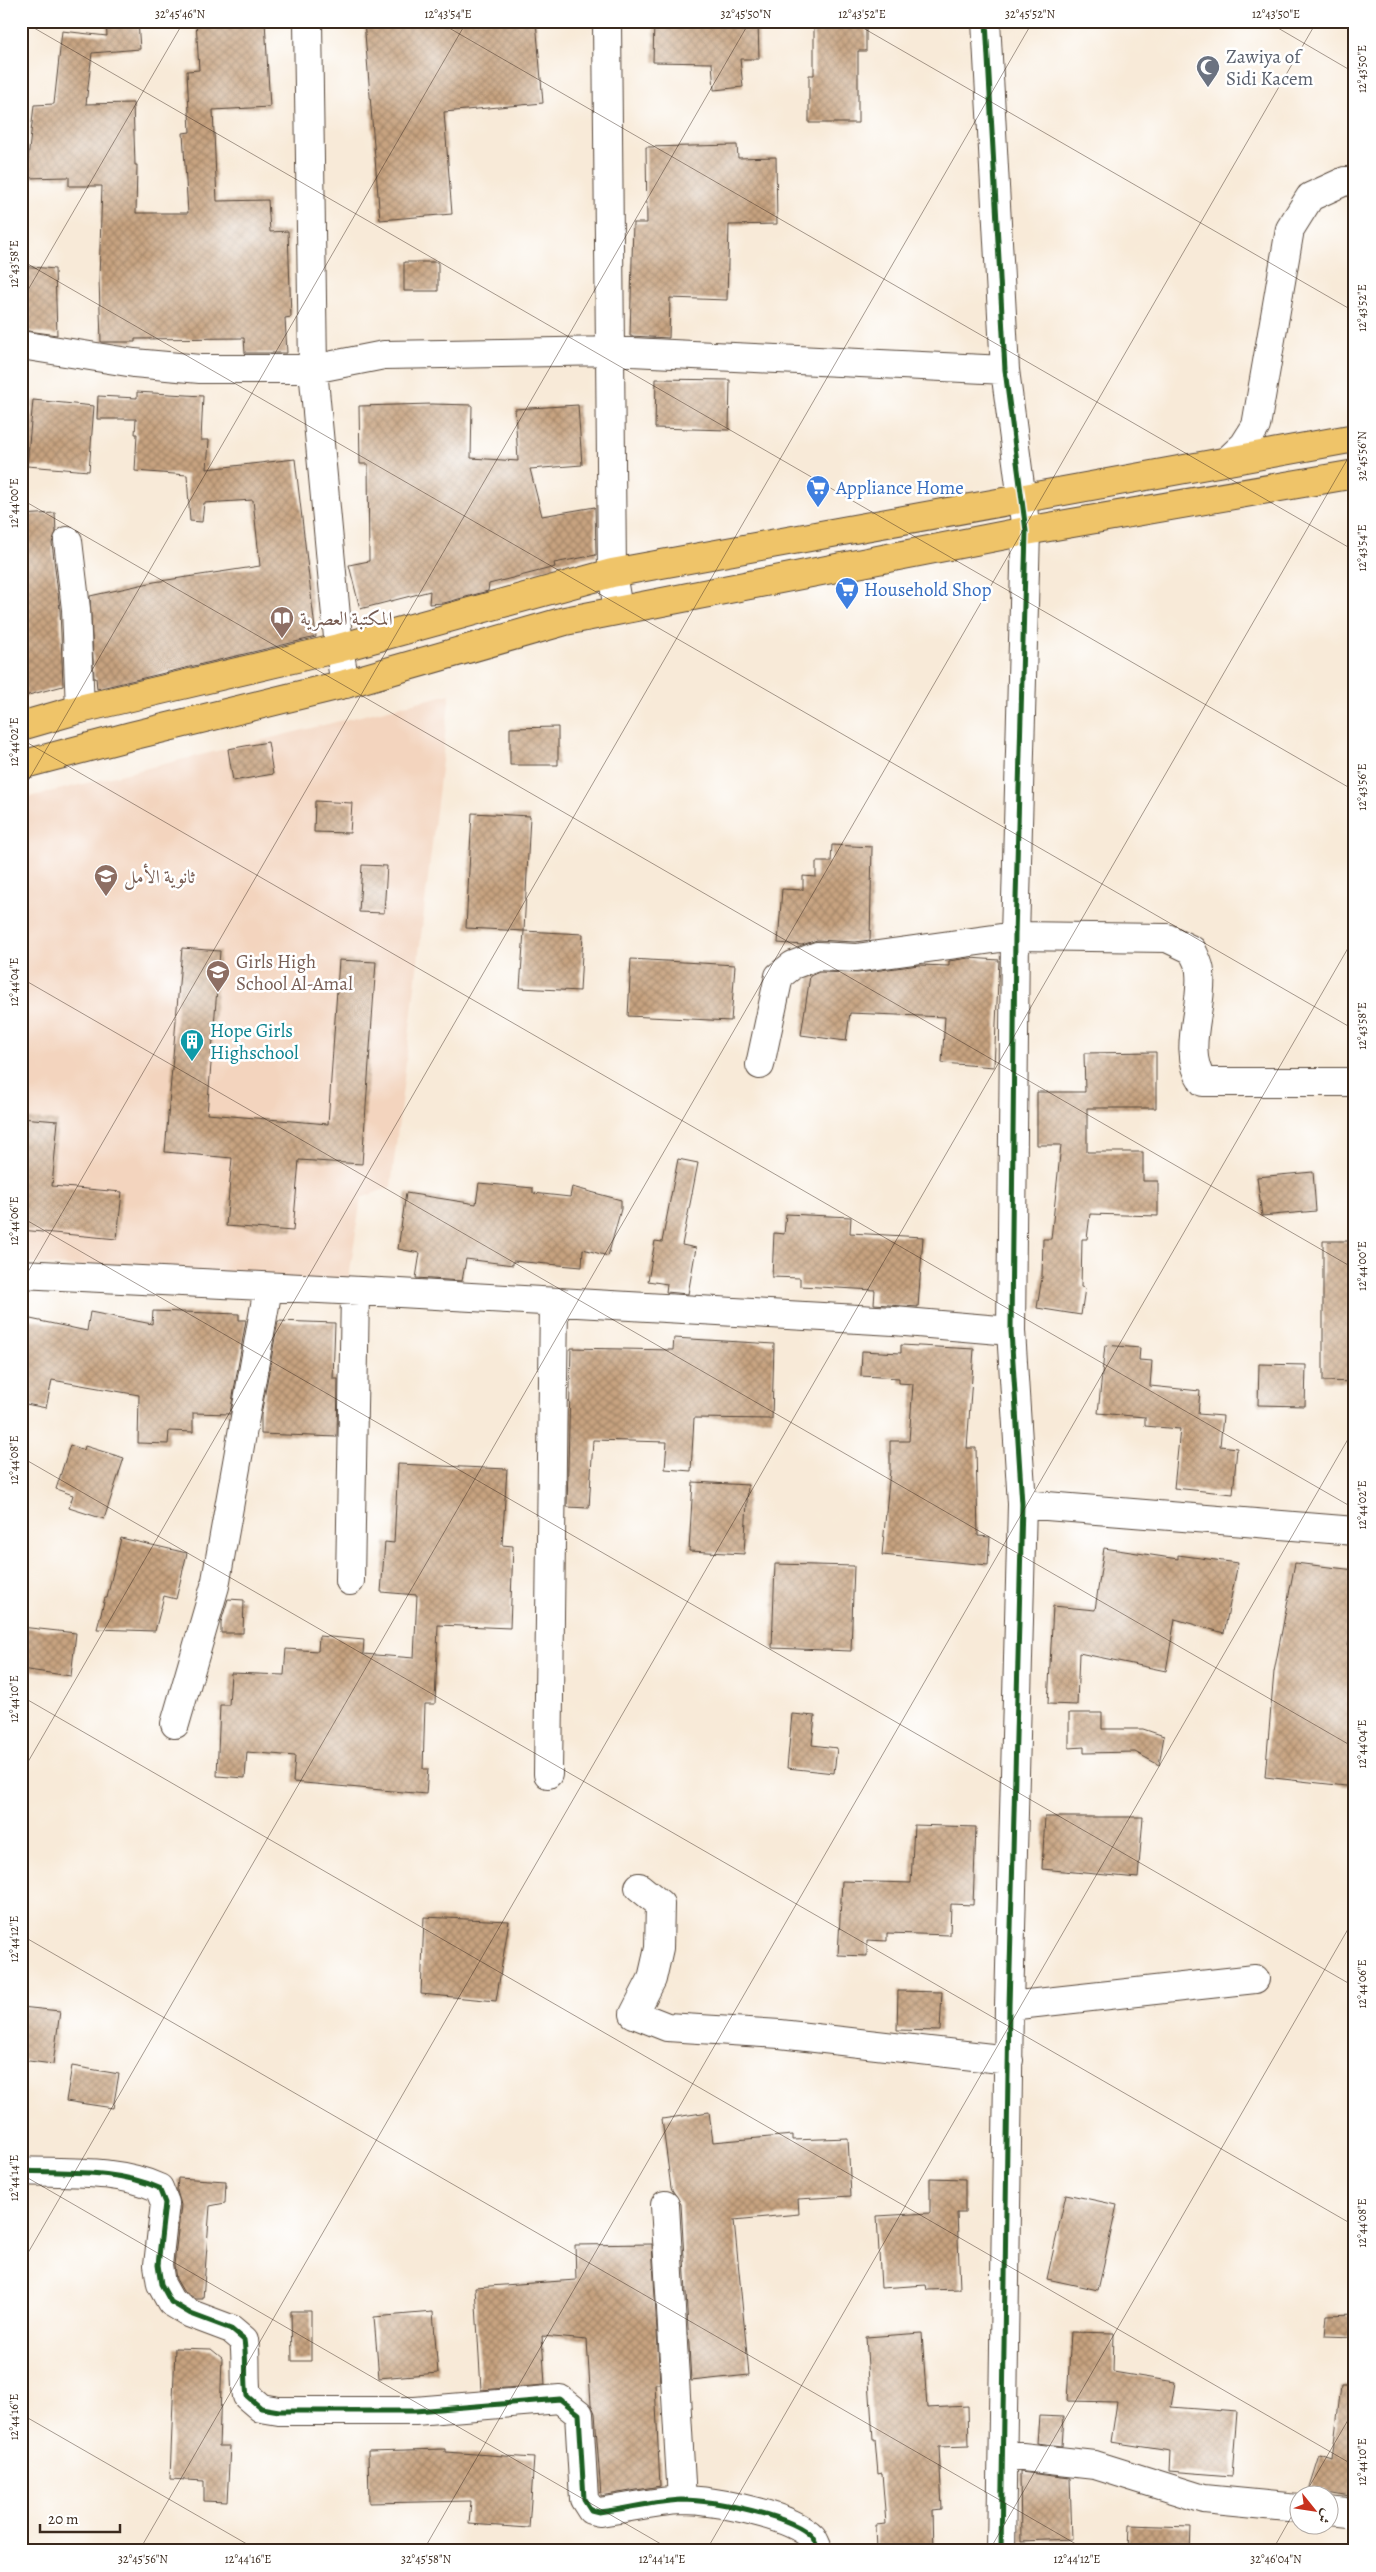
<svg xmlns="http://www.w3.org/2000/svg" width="1376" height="2572" font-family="Alegreya,Amiri,serif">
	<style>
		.built { fill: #f3d4be }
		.building { fill: url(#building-cross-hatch) }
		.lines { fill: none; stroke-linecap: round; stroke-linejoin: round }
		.street-casing { stroke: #57473a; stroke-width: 30 }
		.primary-casing { stroke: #57473a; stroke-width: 30 }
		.street { stroke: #fff; stroke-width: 28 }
		.primary { stroke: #efc469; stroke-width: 28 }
		.cycleway-casing { stroke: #fff; stroke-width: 8 }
		.cycleway { stroke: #1b5e20; stroke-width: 5 }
		.ticks { fill: none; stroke: #3b2a1e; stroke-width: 1; stroke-opacity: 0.45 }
		.labels { text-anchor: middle; stroke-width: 5; stroke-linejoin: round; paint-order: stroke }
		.worship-label { font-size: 19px; fill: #5b616d; stroke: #fff; text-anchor: start }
		.shop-label { font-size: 19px; fill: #366cbe; stroke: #fff; text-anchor: start }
		.education-label { font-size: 19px; fill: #785e54; stroke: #fff; text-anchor: start }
		.culture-label { font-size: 19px; fill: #0d838f; stroke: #fff; text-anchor: start }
		.neatline { fill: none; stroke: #3b2a1e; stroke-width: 2 }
		.ticks-label { font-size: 12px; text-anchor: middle; fill: #3b2a1e }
	</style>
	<defs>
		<pattern id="building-cross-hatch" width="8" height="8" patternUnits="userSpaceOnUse" patternTransform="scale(1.25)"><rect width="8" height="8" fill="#c7a380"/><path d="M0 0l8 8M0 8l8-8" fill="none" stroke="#a38568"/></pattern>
	</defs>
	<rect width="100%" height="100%" fill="#fff"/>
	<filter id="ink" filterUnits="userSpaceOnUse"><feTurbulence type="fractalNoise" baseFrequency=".02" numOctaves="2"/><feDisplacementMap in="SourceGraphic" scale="10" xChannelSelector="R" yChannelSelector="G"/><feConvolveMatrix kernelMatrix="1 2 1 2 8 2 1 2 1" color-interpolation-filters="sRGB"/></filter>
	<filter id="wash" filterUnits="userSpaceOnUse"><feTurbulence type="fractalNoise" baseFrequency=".0096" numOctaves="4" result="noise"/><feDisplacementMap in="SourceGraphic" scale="20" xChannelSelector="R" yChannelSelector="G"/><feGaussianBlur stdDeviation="1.12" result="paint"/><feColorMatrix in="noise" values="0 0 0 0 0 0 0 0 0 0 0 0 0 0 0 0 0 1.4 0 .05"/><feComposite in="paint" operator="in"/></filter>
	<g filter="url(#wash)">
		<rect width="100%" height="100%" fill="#f8ead8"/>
		<path class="built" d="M 450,694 L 391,1187 L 361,1198 L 348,1285 L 21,1263 L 21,799 Z"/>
		<g id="blocks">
			<path class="building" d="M 106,21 L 138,21 L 140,49 L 92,53 L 86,104 L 133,103 L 135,165 L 137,165 L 136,213 L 188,213 L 183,133 L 190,132 L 187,71 L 199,70 L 196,21 L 265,21 L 270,107 L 213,110 L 217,201 L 268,200 L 270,232 L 288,231 L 291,317 L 285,318 L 287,353 L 245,353 L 244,338 L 135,339 L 135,342 L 101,342 L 99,279 L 102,186 L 69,186 L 69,177 L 26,178 L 34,105 L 54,104 L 62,31 L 107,36 Z
				M 364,21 L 536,21 L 543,103 L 444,112 L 452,214 L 380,220 Z
				M 654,21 L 758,22 L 759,59 L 740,59 L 743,87 L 714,90 L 712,63 L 653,62 Z
				M 866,27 L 866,51 L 858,51 L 858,123 L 809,123 L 809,75 L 814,75 L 814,28 Z
				M 737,145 L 738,158 L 776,157 L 777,224 L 729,225 L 727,300 L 670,298 L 669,338 L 630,336 L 633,223 L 647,223 L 646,147 Z
				M 404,262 L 438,262 L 438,291 L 404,291 Z
				M 21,266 L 55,269 L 57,335 L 21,330 Z
				M 656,379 L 730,380 L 729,430 L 655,428 Z
				M 137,392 L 203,396 L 201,440 L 209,440 L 207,469 L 295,459 L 316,637 L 97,689 L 96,678 L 94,678 L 90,596 L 154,582 L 260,566 L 253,500 L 204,503 L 202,522 L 190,521 L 187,475 L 135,471 L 137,434 L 135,434 L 136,419 L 97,419 L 98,396 L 137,398 Z
				M 33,400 L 94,406 L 89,471 L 27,466 Z
				M 432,404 L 472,405 L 471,458 L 518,461 L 515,409 L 578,405 L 582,465 L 530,469 L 542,516 L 595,507 L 596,555 L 554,563 L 555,567 L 489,584 L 488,591 L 444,603 L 429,604 L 430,591 L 360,609 L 349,565 L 369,561 L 368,464 L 360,464 L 359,406 Z
				M 55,513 L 56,532 L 52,543 L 60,610 L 63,686 L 21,697 L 21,515 Z
				M 558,727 L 558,765 L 510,765 L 510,728 Z
				M 268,742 L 273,774 L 233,781 L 228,749 Z
				M 315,801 L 352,803 L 350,833 L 314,832 Z
				M 472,813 L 530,816 L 524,931 L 466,928 Z
				M 832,845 L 872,847 L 870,940 L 855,942 L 817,940 L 802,945 L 778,943 L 782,889 L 803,890 L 803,876 L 816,877 L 816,862 L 831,862 Z
				M 362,865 L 387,866 L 384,913 L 359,912 Z
				M 524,931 L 583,934 L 580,991 L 520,988 Z
				M 182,948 L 220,951 L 207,1114 L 328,1124 L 339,960 L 376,962 L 362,1164 L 299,1160 L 293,1231 L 226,1226 L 232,1158 L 165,1152 Z
				M 969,958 L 999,960 L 994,1067 L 942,1063 L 945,1017 L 850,1013 L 846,1041 L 801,1035 L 810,976 L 819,972 L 858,973 L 919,965 L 949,966 L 949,961 Z
				M 631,959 L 735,965 L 731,1021 L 628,1016 Z
				M 1156,1052 L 1156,1108 L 1087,1108 L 1087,1152 L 1143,1152 L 1143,1181 L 1158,1181 L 1158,1216 L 1090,1214 L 1087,1239 L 1082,1239 L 1081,1287 L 1085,1288 L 1081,1315 L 1037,1308 L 1042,1277 L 1043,1239 L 1051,1239 L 1061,1145 L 1037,1145 L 1037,1092 L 1085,1092 L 1084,1053 Z
				M 21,1118 L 58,1121 L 52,1186 L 122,1192 L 117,1239 L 21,1230 Z
				M 678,1159 L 698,1163 L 682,1245 L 696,1248 L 688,1294 L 666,1292 L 667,1284 L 648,1281 L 655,1241 L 662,1242 Z
				M 1313,1172 L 1316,1211 L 1262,1216 L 1257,1177 Z
				M 479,1183 L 533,1188 L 533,1193 L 570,1197 L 572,1187 L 621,1200 L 621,1209 L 608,1256 L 583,1249 L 582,1267 L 513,1261 L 513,1265 L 466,1259 L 462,1281 L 416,1278 L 420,1253 L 398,1249 L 406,1193 L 476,1204 Z
				M 786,1214 L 851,1217 L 850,1233 L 923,1237 L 918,1307 L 874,1304 L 875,1290 L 800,1286 L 800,1278 L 772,1277 L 774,1233 L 784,1234 Z
				M 1323,1241 L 1355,1241 L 1355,1382 L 1323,1381 Z
				M 153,1311 L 239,1314 L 239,1320 L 246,1320 L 230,1414 L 193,1413 L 193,1432 L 169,1431 L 168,1444 L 138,1443 L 139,1395 L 52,1380 L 46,1408 L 21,1403 L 21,1317 L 87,1331 L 90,1312 L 152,1324 Z
				M 278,1321 L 335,1323 L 333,1379 L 338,1379 L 337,1437 L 261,1434 L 261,1415 Z
				M 674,1338 L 774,1344 L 772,1419 L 694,1418 L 691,1471 L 665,1469 L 667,1442 L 593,1440 L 589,1508 L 567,1507 L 571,1348 L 673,1350 Z
				M 901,1345 L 974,1349 L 967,1448 L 976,1448 L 978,1536 L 990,1537 L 988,1565 L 882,1555 L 890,1470 L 890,1441 L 909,1441 L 913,1384 L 899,1383 L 899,1378 L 861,1376 L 862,1351 L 901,1353 Z
				M 1105,1345 L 1140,1348 L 1139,1360 L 1152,1361 L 1150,1386 L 1200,1391 L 1198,1414 L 1223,1416 L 1220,1446 L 1237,1448 L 1233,1494 L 1174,1488 L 1180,1429 L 1145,1426 L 1145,1417 L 1098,1413 Z
				M 1259,1364 L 1306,1365 L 1305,1406 L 1258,1405 Z
				M 70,1445 L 84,1450 L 85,1446 L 124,1458 L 104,1519 L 69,1508 L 73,1495 L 56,1489 Z
				M 398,1464 L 507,1469 L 502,1545 L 513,1546 L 510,1628 L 438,1625 L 435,1704 L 425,1704 L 423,1769 L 428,1769 L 426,1794 L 293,1782 L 295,1756 L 247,1752 L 245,1778 L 217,1776 L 220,1705 L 229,1705 L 231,1673 L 284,1675 L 286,1649 L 318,1651 L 319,1636 L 364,1640 L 363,1654 L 414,1658 L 417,1595 L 381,1592 L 385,1542 L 394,1543 Z
				M 693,1482 L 748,1485 L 744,1554 L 689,1551 Z
				M 121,1538 L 187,1553 L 176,1599 L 164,1596 L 155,1631 L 97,1629 L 105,1598 L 107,1598 Z
				M 1104,1548 L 1178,1559 L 1178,1555 L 1238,1563 L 1224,1633 L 1175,1619 L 1166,1671 L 1079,1653 L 1077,1705 L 1048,1704 L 1053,1606 L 1095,1610 Z
				M 1295,1563 L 1355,1570 L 1355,1620 L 1348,1647 L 1355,1648 L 1355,1787 L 1265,1777 L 1274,1672 Z
				M 775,1564 L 854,1566 L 851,1651 L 772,1648 Z
				M 228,1599 L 244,1600 L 243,1633 L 221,1633 L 221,1622 Z
				M 21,1627 L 76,1633 L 71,1676 L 21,1669 Z
				M 1069,1713 L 1102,1713 L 1102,1729 L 1143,1729 L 1164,1736 L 1159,1765 L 1135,1752 L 1084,1753 L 1084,1747 L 1069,1748 Z
				M 792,1714 L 815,1716 L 812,1745 L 837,1748 L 834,1773 L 787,1768 Z
				M 1045,1817 L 1143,1817 L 1138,1878 L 1042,1869 Z
				M 914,1825 L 976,1827 L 973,1905 L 951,1904 L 950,1935 L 887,1933 L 887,1941 L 867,1940 L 867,1956 L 838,1955 L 842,1881 L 911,1883 Z
				M 424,1917 L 509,1921 L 496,2001 L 421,1994 Z
				M 898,1991 L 942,1992 L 940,2031 L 897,2030 Z
				M 21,2007 L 60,2011 L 53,2064 L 21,2060 Z
				M 72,2066 L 119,2074 L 113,2108 L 66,2101 Z
				M 709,2112 L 713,2142 L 793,2135 L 793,2140 L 848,2138 L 851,2196 L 798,2199 L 799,2214 L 734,2220 L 749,2375 L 691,2381 L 681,2204 L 671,2188 L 662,2119 Z
				M 178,2178 L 226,2181 L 225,2203 L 210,2206 L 203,2299 L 196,2299 L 183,2291 L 176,2279 L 174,2265 L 181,2205 L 177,2191 Z
				M 930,2178 L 965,2179 L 965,2213 L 957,2213 L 960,2289 L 927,2290 L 926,2285 L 881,2288 L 877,2216 L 930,2213 Z
				M 1066,2194 L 1117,2205 L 1098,2290 L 1047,2279 Z
				M 652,2244 L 660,2384 L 655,2384 L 660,2486 L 601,2496 L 595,2413 L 591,2404 L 587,2340 L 542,2336 L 545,2385 L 481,2390 L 475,2287 L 576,2280 L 575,2245 Z
				M 291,2311 L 311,2311 L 311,2361 L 292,2361 Z
				M 433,2312 L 438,2373 L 379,2378 L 374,2317 Z
				M 1355,2314 L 1355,2337 L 1325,2336 L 1327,2315 Z
				M 1071,2332 L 1114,2333 L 1113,2372 L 1175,2382 L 1171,2407 L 1237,2412 L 1232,2476 L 1169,2471 L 1170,2451 L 1111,2442 L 1117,2402 L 1067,2401 Z
				M 922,2333 L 927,2408 L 968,2406 L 969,2446 L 939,2447 L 942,2509 L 933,2510 L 934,2551 L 877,2551 L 876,2525 L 886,2524 L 882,2473 L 878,2474 L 875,2439 L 873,2439 L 866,2337 Z
				M 175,2348 L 211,2349 L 222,2358 L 219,2446 L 230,2446 L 227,2502 L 204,2501 L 204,2481 L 170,2479 Z
				M 1341,2386 L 1355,2386 L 1355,2498 L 1333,2494 L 1308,2494 L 1320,2456 L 1332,2460 Z
				M 1039,2416 L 1064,2417 L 1062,2446 L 1037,2443 Z
				M 445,2449 L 445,2452 L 534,2458 L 529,2528 L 469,2524 L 471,2501 L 369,2503 L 368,2451 Z
				M 1020,2472 L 1070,2478 L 1072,2539 L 1021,2541 Z
				M 1129,2525 L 1191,2527 L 1190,2551 L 1128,2551 Z"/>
		</g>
	</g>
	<g filter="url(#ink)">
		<use href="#blocks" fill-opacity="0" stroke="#57473a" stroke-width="1"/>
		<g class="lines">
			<g class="street-casing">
				<path id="street" d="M 308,21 L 313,369 L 339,648 L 345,684
					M 607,21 L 612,573 L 618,609
					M 986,21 L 1005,370 L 1026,531 L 1015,936 L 1011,1331 L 1022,1504 L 1009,2006 L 1001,2551
					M 21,345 L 134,363 L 200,369 L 313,369 L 384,355 L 611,351 L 1005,370
					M 1227,461 L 1244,445 L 1256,426 L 1290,229 L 1310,197 L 1345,181 L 1355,182
					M 68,541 L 76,609 L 80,709
					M 760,1065 L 779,976 L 793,965 L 817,956 L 856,958 L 1015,936 L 1167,938 L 1192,950 C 1195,957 1200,965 1200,972 C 1204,1008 1181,1049 1203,1082 L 1355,1082
					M 21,1274 L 400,1293 L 894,1321 L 1011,1331
					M 1022,1504 L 1355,1531
					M 350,1581 L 355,1292
					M 175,1724 L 215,1586 L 268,1288
					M 548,1774 L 554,1302
					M 639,1887 L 660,1904 L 659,1948 L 652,1979 L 634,2014 L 667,2027 L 780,2034 L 1009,2060
					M 1009,2006 L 1255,1979
					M 21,2171 C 66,2173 118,2169 159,2188 L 165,2203 L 158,2265 L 161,2284 L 171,2302 L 191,2314 L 231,2329 L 244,2340 C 247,2359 244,2378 247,2396 L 261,2408 L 279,2411 L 415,2411 L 560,2399 L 579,2414 L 584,2499 L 591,2510 L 599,2512 C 626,2509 655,2501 682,2500 C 711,2500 792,2515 812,2537 C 815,2541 817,2547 819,2551
					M 665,2205 L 682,2500
					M 1004,2455 L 1095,2465 L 1204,2499 L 1298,2508
					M 1328,2511 L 1355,2514"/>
			</g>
			<g class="primary-casing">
				<path id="primary" d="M 21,726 L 80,709 L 339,648 L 612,573 L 1355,438
					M 21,765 L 131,736 L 345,684 L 565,621 L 1026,531 L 1355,474"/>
			</g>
			<use href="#street" class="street"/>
			<use href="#primary" class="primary"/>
			<g class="cycleway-casing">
				<path id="cycleway" d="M 986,21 L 1005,370 L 1026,531 L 1015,936 L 1011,1331 L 1022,1504 L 1009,2006 L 1001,2551
					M 21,2171 C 66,2173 118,2169 159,2188 L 165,2203 L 158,2265 L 161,2284 L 171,2302 L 191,2314 L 231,2329 L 244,2340 C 247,2359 244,2378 247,2396 L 261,2408 L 279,2411 L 415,2411 L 560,2399 L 579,2414 L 584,2499 L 591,2510 L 599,2512 C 626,2509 655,2501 682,2500 C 711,2500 792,2515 812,2537 C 815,2541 817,2547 819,2551"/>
			</g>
			<use href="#cycleway" class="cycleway"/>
		</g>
	</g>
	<path class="ticks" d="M 22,21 L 1355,791M 437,21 L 1355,551M 851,21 L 1355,312M 1266,21 L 1355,73M 21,260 L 1355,1030M 21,302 L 184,21M 21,499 L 1355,1269M 21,739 L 1355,1509M 21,793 L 467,21M 21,978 L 1355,1748M 21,1217 L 1355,1987M 21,1284 L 750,21M 21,1457 L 1355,2226M 21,1696 L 1355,2466M 21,1774 L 1033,21M 21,1935 L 1088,2551M 21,2174 L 673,2551M 21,2265 L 1317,21M 21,2414 L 259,2551M 1305,2494 L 1355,2408M 139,2551 L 1355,446M 423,2551 L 1355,936M 706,2551 L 1355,1427M 989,2551 L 1355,1917M 1272,2551 L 1298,2505"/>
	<defs>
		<g id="mosque-pin" transform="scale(1.25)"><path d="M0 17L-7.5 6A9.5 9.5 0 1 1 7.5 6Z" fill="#6b7280" stroke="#fff"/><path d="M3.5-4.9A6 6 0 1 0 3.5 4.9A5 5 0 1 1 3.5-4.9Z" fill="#fff"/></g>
		<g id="supermarket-pin" transform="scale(1.25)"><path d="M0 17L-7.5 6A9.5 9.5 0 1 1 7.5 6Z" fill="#3f7fe0" stroke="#fff"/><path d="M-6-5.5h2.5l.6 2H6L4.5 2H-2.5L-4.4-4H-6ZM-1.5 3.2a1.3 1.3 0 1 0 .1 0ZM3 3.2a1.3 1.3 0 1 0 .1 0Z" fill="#fff"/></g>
		<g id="library-pin" transform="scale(1.25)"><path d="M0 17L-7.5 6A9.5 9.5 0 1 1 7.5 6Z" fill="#8d6e63" stroke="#fff"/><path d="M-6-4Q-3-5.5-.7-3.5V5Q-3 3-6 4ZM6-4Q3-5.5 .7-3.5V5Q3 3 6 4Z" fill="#fff"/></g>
		<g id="school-pin" transform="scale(1.25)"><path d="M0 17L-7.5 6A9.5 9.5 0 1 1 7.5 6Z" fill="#8d6e63" stroke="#fff"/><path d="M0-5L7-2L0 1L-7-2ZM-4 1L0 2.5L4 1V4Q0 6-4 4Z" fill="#fff"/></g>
		<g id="building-pin" transform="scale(1.25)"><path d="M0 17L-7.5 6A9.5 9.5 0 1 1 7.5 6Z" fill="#0f9aa8" stroke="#fff"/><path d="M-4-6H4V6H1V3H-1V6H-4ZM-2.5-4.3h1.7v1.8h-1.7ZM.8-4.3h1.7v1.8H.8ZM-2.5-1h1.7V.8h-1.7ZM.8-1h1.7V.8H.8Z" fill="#fff"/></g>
	</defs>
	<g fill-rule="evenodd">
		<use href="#mosque-pin" x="1208" y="67"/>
		<use href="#supermarket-pin" x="818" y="487"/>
		<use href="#supermarket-pin" x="847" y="589"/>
		<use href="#library-pin" x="282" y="618"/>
		<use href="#school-pin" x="106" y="876"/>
		<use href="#school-pin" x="218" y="972"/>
		<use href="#building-pin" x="192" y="1041"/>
	</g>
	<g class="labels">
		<g class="worship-label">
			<text x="1226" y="63">Zawiya of<tspan x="1226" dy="22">Sidi Kacem</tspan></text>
		</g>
		<g class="shop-label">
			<text x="836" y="494">Appliance Home</text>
			<text x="864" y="596">Household Shop</text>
		</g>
		<g class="education-label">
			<text x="300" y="625">المكتبة العصرية</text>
			<text x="124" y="883">ثانوية الأمل</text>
			<text x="236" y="968">Girls High<tspan x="236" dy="22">School Al-Amal</tspan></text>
		</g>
		<g class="culture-label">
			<text x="210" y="1037">Hope Girls<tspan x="210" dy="22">Highschool</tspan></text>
		</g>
	</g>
	<rect width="1376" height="2572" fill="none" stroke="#fff" stroke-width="55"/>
	<g transform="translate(1314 2510) rotate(120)"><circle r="24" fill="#ffffff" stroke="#b1aaa5"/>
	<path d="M0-4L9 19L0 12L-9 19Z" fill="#c8321e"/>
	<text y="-8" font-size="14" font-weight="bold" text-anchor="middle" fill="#3b2a1e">ش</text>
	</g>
	<path d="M40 2524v8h80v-8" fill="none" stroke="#3b2a1e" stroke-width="2.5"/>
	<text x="48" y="2524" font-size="15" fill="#3b2a1e" stroke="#ffffff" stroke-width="4" paint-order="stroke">20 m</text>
	<rect x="28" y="28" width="1320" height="2516" class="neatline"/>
	<g class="ticks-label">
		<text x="180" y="18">32°45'46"N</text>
		<text x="448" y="18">12°43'54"E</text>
		<text x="746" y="18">32°45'50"N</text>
		<text x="862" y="18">12°43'52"E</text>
		<text x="1030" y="18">32°45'52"N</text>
		<text x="1276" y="18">12°43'50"E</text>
		<text transform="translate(1362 69) rotate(-90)" y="4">12°43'50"E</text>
		<text transform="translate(14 264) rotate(-90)" y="4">12°43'58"E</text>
		<text transform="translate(1362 308) rotate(-90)" y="4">12°43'52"E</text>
		<text transform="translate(1362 456) rotate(-90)" y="4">32°45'56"N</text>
		<text transform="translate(14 503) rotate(-90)" y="4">12°44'00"E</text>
		<text transform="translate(1362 548) rotate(-90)" y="4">12°43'54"E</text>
		<text transform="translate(14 742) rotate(-90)" y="4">12°44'02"E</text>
		<text transform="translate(1362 787) rotate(-90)" y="4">12°43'56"E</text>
		<text transform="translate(14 982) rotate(-90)" y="4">12°44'04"E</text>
		<text transform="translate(1362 1026) rotate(-90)" y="4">12°43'58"E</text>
		<text transform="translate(14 1221) rotate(-90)" y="4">12°44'06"E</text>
		<text transform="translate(1362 1266) rotate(-90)" y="4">12°44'00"E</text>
		<text transform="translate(14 1460) rotate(-90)" y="4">12°44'08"E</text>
		<text transform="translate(1362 1505) rotate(-90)" y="4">12°44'02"E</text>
		<text transform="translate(14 1699) rotate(-90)" y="4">12°44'10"E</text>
		<text transform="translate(1362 1744) rotate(-90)" y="4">12°44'04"E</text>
		<text transform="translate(14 1939) rotate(-90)" y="4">12°44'12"E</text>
		<text transform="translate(1362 1984) rotate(-90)" y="4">12°44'06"E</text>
		<text transform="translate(14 2178) rotate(-90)" y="4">12°44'14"E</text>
		<text transform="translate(1362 2223) rotate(-90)" y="4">12°44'08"E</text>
		<text transform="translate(14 2417) rotate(-90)" y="4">12°44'16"E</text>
		<text transform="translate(1362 2462) rotate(-90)" y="4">12°44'10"E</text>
		<text x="143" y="2563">32°45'56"N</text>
		<text x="248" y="2563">12°44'16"E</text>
		<text x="426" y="2563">32°45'58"N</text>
		<text x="662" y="2563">12°44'14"E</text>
		<text x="1077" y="2563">12°44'12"E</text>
		<text x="1276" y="2563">32°46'04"N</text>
	</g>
</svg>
